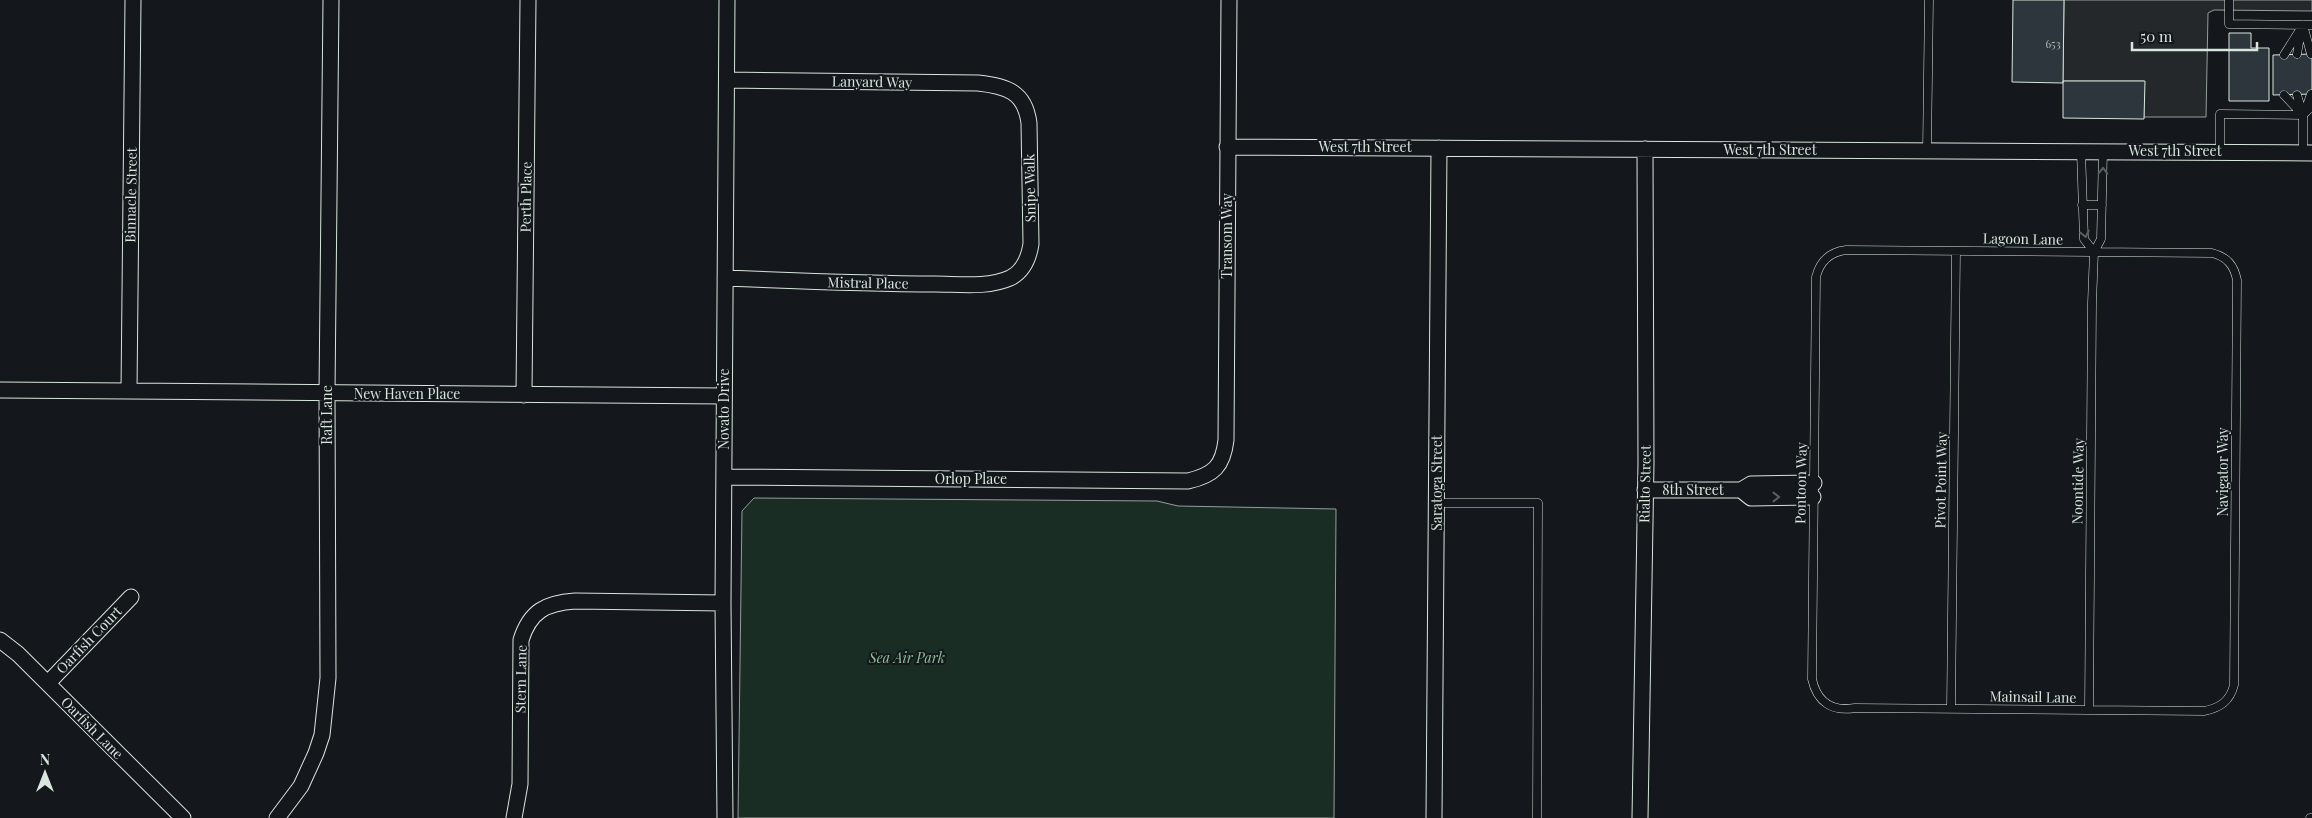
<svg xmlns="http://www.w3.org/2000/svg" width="2312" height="818" font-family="'Playfair Display',serif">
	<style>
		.green { fill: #1a2d24; stroke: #939e99 }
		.parking { fill: #24282b; stroke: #939e99 }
		.building { fill: #2c363c; stroke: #d8e6dc }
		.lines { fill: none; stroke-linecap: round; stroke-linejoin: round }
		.lane-casing { stroke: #d8e6dc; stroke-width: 9 }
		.street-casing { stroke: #d8e6dc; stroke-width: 17 }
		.lane { stroke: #14181c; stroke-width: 8 }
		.street { stroke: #14181c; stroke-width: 15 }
		.oneway { stroke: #59605f }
		.labels { text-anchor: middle; stroke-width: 4; stroke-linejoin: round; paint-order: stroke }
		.number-label { font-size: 11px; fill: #adbab4 }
		.street-label { font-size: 14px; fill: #d8e6dc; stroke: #14181c }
		.park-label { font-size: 14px; font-style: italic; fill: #8ac095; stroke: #14181c }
	</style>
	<rect width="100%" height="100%" fill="#14181c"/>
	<path class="green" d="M 754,498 L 1157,501 L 1178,506 L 1336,509 L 1334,818 L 738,818 L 742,511 Z"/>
	<path class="parking" d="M 2064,0 L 2312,0 L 2312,11 L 2214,10 L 2208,13 L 2206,117 L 2144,117 L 2144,81 L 2063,81 Z"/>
	<path class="building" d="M 2013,0 L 2064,0 L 2063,83 L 2012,82 Z
		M 2229,33 L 2251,33 L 2251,48 L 2269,48 L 2269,101 L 2229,101 Z
		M 2312,54 L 2312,94 L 2273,95 L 2273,55 Z
		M 2063,81 L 2145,81 L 2144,119 L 2063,118 Z"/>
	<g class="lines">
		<g class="lane-casing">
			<path id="lane" d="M 2229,1 L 2229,24 L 2312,25
				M 2303,25 L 2311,54
				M 2297,54 L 2301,31
				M 2284,55 L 2303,25
				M 2284,95 L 2302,114
				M 2297,95 L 2303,115 L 2303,153
				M 2305,111 L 2311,94
				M 1927,150 L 1929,0
				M 2081,151 L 2084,239 L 2094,252
				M 2220,152 L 2220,114 L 2303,115 L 2312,106
				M 2082,205 L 2102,205
				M 1846,250 L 2212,253 C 2227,257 2234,265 2237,280 L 2234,685 C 2230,701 2220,708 2204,711 L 1855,708 C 1832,712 1817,702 1812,679 L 1816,277 C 1820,261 1830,252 1846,250 Z
				M 1436,503 L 1538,503 L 1537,818
				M 1951,708 L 1956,251
				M 2089,710 L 2092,303 L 2094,252 L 2101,239 L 2103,151
				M 2310,818 L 2312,818"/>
		</g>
		<g class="street-casing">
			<path id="street" d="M 1227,147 L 2312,153
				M 725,278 C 795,281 865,284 935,284 C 958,284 988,288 1010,278 C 1024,271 1029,257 1031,244 L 1029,123 C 1025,92 1007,86 978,83 L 727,80
				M 0,390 L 724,396
				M 129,391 L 133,0
				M 524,395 L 528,0
				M 724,477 L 1188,481 C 1214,475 1223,466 1226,440 L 1229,0
				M 1645,490 L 1741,490 L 1751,484 L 1814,483
				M 1741,490 L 1751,498 L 1813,497
				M 0,640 L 18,654 L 183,818
				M 48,683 L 131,597
				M 277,818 L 301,786 L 316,753 L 322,735 L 328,678 L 327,393 L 331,0
				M 514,818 L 520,784 L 521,640 C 530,611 546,603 575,601 L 723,603
				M 725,818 L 723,603 L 727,0
				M 1434,818 L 1439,148
				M 1640,818 L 1646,463 L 1645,149"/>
		</g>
		<use href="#lane" class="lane"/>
		<use href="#street" class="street"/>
	</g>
	<defs><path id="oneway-chevron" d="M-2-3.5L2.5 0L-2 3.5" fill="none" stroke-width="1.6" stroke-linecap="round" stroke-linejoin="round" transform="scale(1.25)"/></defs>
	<g class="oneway">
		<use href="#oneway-chevron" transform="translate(2103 171) rotate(-89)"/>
		<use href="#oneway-chevron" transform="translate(2085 234) rotate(77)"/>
		<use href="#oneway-chevron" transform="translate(1776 497)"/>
	</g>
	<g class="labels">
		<g class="number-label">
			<text x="2053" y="48">653</text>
		</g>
		<g class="street-label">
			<text transform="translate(872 82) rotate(1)" y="5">Lanyard Way</text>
			<text x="1365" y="152">West 7th Street</text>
			<text x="1770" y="155">West 7th Street</text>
			<text x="2175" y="156">West 7th Street</text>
			<text transform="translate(1030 188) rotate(-91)" y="5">Snipe Walk</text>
			<text transform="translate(131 195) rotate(-89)" y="5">Binnacle Street</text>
			<text transform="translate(526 197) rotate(-89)" y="5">Perth Place</text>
			<text transform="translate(1227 236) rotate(-90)" y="5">Transom Way</text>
			<text transform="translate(2023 239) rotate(1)" y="5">Lagoon Lane</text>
			<text transform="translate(868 283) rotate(1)" y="5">Mistral Place</text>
			<text x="407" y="399">New Haven Place</text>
			<text transform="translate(724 409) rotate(-90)" y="5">Novato Drive</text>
			<text transform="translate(327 415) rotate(-90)" y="5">Raft Lane</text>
			<text transform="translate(2223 472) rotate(-90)" y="5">Navigator Way</text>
			<text x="971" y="484">Orlop Place</text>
			<text transform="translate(1941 480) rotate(-89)" y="5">Pivot Point Way</text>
			<text transform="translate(2078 481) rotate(-89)" y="5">Noontide Way</text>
			<text transform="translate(1437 483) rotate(-90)" y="5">Saratoga Street</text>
			<text transform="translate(1801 483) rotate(-89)" y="5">Pontoon Way</text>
			<text transform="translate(1645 484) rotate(-89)" y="5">Rialto Street</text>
			<text x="1693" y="495">8th Street</text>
			<text transform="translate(89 640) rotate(-46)" y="5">Oarfish Court</text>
			<text transform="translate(521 679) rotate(-89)" y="5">Stern Lane</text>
			<text transform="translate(2033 697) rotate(1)" y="5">Mainsail Lane</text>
			<text transform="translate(92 728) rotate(45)" y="5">Oarfish Lane</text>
		</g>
		<g class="park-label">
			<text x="907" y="663">Sea Air Park</text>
		</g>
	</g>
	<g transform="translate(45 773)" stroke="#14181c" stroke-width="4" paint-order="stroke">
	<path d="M0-4L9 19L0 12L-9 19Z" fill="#d8e6dc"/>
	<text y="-8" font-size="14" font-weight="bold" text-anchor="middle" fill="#d8e6dc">N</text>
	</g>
	<path d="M2132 42v8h125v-8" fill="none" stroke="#d8e6dc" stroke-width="2.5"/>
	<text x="2140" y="42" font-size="15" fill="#d8e6dc" stroke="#14181c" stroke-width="4" paint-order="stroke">50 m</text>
</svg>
